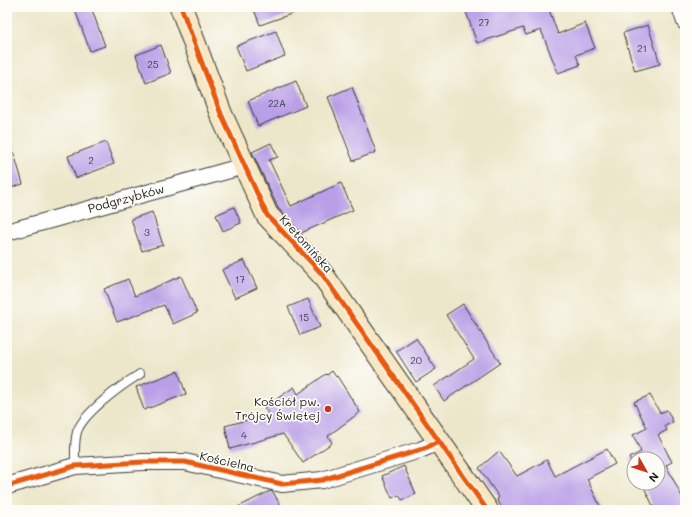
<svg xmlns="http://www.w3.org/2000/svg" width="692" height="517" font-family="Mali,sans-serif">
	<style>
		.building { fill: #b99fe7 }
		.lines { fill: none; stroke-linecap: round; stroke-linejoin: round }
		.lane-casing { stroke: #3b3a36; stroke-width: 10 }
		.street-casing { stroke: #3b3a36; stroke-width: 18 }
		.secondary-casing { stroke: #3b3a36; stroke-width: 24 }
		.lane { stroke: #fff; stroke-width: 8 }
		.street { stroke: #fff; stroke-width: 16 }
		.secondary { stroke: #f7e8c3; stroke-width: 22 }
		.cycleway-casing { stroke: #fdfcf7; stroke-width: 8 }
		.cycleway { stroke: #e8590c; stroke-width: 5 }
		.poi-dot { fill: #c8321e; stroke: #fdfcf7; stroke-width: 1.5 }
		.labels { text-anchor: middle; stroke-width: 3.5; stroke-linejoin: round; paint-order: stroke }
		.number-label { font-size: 10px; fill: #433d4f }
		.street-label { font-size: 12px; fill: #1c1c1c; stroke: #fdfcf7 }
		.poi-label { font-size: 12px; fill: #1c1c1c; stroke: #fdfcf7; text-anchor: end }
	</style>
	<rect width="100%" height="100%" fill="#fdfcf7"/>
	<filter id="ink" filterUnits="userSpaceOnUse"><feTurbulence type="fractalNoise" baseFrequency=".025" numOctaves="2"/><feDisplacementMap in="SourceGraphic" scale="8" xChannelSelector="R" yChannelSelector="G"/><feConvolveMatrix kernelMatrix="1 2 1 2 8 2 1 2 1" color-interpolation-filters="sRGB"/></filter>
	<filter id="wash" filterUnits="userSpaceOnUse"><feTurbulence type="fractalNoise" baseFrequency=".012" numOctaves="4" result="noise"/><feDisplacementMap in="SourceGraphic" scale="16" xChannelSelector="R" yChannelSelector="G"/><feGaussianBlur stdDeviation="0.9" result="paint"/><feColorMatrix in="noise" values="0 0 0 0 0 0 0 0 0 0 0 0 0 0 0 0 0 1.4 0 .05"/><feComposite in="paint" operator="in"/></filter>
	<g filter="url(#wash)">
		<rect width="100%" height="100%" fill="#ece7ca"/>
		<g id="blocks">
			<path class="building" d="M 74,7 L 91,7 L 105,46 L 90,51 Z
				M 253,7 L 305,7 L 305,9 L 260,25 Z
				M 474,7 L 548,7 L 558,34 L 585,23 L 595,48 L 576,55 L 580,65 L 558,73 L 541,30 L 526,35 L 523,28 L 477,43 L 465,9 Z
				M 648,25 L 660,64 L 635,71 L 623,33 Z
				M 276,31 L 285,56 L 246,71 L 236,46 Z
				M 161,45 L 171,73 L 146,83 L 136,55 Z
				M 296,81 L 306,106 L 258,126 L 248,101 Z
				M 352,87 L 376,152 L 353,161 L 328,97 Z
				M 106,142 L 114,164 L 76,178 L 68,156 Z
				M 7,143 L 11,143 L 23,184 L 7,189 Z
				M 271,143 L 278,157 L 269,160 L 291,206 L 341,183 L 353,210 L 301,233 L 278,208 L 252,152 Z
				M 234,207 L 241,223 L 223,231 L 216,215 Z
				M 152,212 L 163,245 L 142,251 L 131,219 Z
				M 244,260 L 257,288 L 235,298 L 222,270 Z
				M 181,276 L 197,313 L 173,324 L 164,305 L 117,322 L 104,289 L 128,279 L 135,296 Z
				M 308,299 L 320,327 L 300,335 L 288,307 Z
				M 463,304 L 500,363 L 444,401 L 434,386 L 474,359 L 446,315 Z
				M 416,338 L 436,369 L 416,382 L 396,351 Z
				M 178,371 L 186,394 L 144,410 L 136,387 Z
				M 332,371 L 336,377 L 337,376 L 360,412 L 328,436 L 332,443 L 303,463 L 283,434 L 230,449 L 225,426 L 269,414 L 264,408 L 294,387 L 298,394 L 326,374 L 327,375 Z
				M 650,395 L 660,413 L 667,410 L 673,422 L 665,426 L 667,430 L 658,435 L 672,462 L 666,465 L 685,503 L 685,510 L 655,510 L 642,483 L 658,483 L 658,459 L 634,459 L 634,468 L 629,458 L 641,452 L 633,435 L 647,428 L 634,402 Z
				M 607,449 L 615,464 L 587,479 L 602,510 L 503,510 L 497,499 L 499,497 L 479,468 L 499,451 L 517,476 L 547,460 L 555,476 Z
				M 404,466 L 416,494 L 402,500 L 399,495 L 392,498 L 382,476 Z
				M 270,491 L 273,492 L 283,510 L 232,510 Z"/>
		</g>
	</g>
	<g filter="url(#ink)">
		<use href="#blocks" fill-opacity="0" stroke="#3b3a36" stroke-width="1"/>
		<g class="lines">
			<g class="lane-casing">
				<path id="lane" d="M 75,466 C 75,456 74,443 77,432 C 83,413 122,385 140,374"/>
			</g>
			<g class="street-casing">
				<path id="street" d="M 680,7 L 685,22
					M 7,232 L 244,166
					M 7,486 L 75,466 L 143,462 L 185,462 L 282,484 L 322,480 L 420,450 L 439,442"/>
			</g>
			<g class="secondary-casing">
				<path id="secondary" d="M 181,7 L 221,114 L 267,215 L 322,274 L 487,510"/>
			</g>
			<use href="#lane" class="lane"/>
			<use href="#street" class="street"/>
			<use href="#secondary" class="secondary"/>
			<g class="cycleway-casing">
				<path id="cycleway" d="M 181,7 L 221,114 L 267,215 L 322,274 L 487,510
					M 7,486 L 75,466 L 143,462 L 185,462 L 282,484 L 322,480 L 420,450 L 439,442"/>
			</g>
			<use href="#cycleway" class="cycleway"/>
		</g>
	</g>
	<circle class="poi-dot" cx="328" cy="409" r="4"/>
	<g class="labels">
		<g class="number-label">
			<text x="484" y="26">27</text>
			<text x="642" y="52">21</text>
			<text x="153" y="68">25</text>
			<text x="277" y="107">22A</text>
			<text x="91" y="164">2</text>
			<text x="147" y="236">3</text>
			<text x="240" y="283">17</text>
			<text x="304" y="321">15</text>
			<text x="416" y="364">20</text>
			<text x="244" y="439">4</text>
		</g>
		<g class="street-label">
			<text transform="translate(126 199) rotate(-15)" y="4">Podgrzybków</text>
			<text transform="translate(306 244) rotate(48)" y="4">Kretomińska</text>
			<text transform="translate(227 462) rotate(13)" y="4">Kościelna</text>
		</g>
		<g class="poi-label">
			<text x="320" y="406">Kościół pw.<tspan x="320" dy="14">Trójcy Świętej</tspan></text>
		</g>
	</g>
	<rect width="692" height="517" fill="none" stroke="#fdfcf7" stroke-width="24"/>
	<g transform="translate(646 471) rotate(129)"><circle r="19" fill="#fdfcf7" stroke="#a3a29f"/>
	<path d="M0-3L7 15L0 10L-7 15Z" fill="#c8321e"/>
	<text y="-6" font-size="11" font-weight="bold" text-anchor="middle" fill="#1c1c1c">N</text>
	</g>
</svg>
